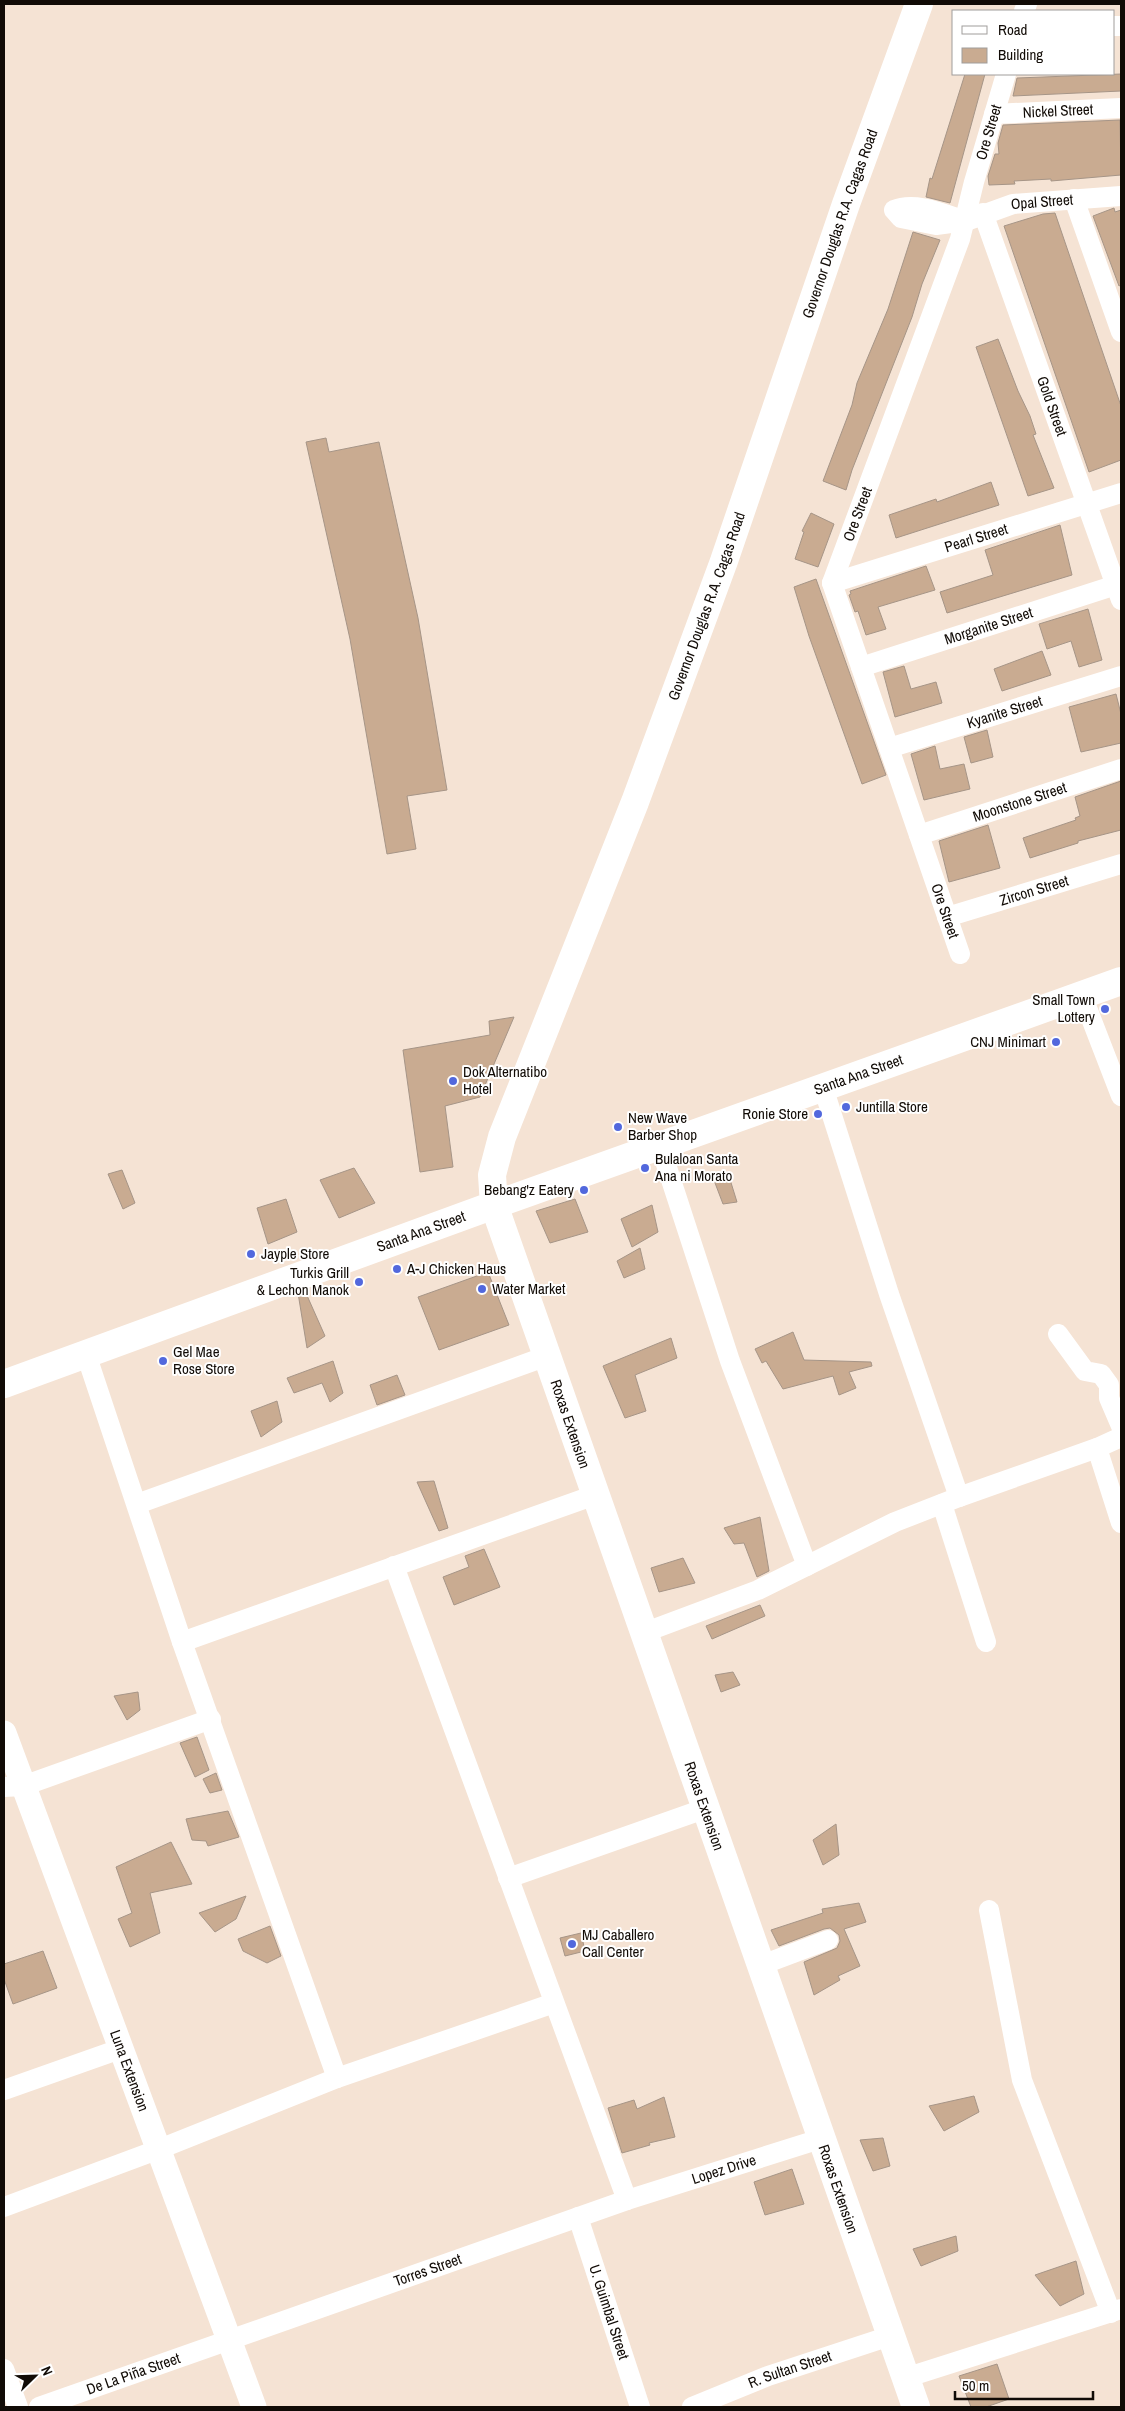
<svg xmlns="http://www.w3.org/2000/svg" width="1125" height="2411" font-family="'Archivo Narrow',sans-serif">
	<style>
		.building { fill: #c9ab91; stroke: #a69587 }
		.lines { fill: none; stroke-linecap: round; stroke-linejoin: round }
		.minor { stroke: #fff; stroke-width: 20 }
		.tertiary { stroke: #fff; stroke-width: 25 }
		.secondary { stroke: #fff; stroke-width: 28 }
		.primary { stroke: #fff; stroke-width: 28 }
		.poi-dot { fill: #5268dd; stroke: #fff; stroke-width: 2 }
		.labels { text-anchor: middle; stroke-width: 4; stroke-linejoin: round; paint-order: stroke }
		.street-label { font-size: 15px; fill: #110b06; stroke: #fff }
		.poi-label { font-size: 15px; fill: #110b06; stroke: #fff; text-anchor: start }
	</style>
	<rect width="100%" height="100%" fill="#f5e3d4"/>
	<path class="building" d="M 965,74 L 985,74 L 950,203 L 926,197 L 930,178 L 932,179 Z
		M 1121,74 L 1121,91 L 1013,96 L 1017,78 Z
		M 1120,120 L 1121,175 L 1051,181 L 1051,179 L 1014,181 L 1015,184 L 989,185 L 988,176 L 995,154 L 999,154 L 998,143 L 1003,125 Z
		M 1114,208 L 1115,212 L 1121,210 L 1121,285 L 1119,286 L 1093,216 Z
		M 1055,213 L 1121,406 L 1121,460 L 1089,472 L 1004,226 L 1043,214 Z
		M 913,232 L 940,240 L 922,284 L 912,317 L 852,470 L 846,490 L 823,481 L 852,405 L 857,383 L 888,309 Z
		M 998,339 L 1018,391 L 1030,416 L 1036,434 L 1033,435 L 1054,488 L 1028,496 L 976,347 Z
		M 326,438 L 329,452 L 379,442 L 418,618 L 447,790 L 407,796 L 416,849 L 387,854 L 350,639 L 306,442 Z
		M 991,482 L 999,505 L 896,538 L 889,515 L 936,499 L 937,502 Z
		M 811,513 L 834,524 L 818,567 L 795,559 L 804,532 L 802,531 Z
		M 1060,525 L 1072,575 L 947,613 L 940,592 L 993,575 L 985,550 Z
		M 926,566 L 935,590 L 878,607 L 886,629 L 866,635 L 858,611 L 855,612 L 849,595 L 851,594 L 850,591 Z
		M 816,579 L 886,775 L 862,784 L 809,636 L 794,587 Z
		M 1088,609 L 1102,660 L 1079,667 L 1071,641 L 1047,649 L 1039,624 Z
		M 1042,651 L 1051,675 L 1002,691 L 994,669 Z
		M 904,666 L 911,689 L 936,682 L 942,703 L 895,717 L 883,672 Z
		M 1116,694 L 1121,714 L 1121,743 L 1081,752 L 1069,707 Z
		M 987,730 L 993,757 L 971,763 L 964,737 Z
		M 935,746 L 940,769 L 964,764 L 970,789 L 924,800 L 911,754 Z
		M 1121,781 L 1121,830 L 1078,841 L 1078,843 L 1030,858 L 1023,838 L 1076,820 L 1075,818 L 1080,816 L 1075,797 Z
		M 988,825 L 1000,868 L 949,882 L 939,841 Z
		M 514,1017 L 480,1097 L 445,1106 L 453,1167 L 420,1172 L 403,1050 L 490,1035 L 489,1021 Z
		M 354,1168 L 375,1203 L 339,1218 L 320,1180 Z
		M 122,1170 L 135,1203 L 123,1209 L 108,1174 Z
		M 728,1173 L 737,1202 L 723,1204 L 712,1175 Z
		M 286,1199 L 297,1232 L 268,1244 L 257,1208 Z
		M 575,1199 L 588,1232 L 550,1243 L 536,1211 Z
		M 652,1205 L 658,1232 L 632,1247 L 621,1219 Z
		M 640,1248 L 645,1269 L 624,1278 L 617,1261 Z
		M 488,1272 L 509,1325 L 439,1350 L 418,1297 Z
		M 305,1291 L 325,1336 L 307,1348 L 298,1293 Z
		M 793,1332 L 804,1360 L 871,1362 L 872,1366 L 849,1372 L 856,1388 L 839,1395 L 833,1376 L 783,1389 L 766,1361 L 762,1363 L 755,1349 Z
		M 671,1338 L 677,1358 L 635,1375 L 646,1411 L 625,1418 L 603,1366 Z
		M 333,1361 L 343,1393 L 330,1402 L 322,1383 L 294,1393 L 287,1378 Z
		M 397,1375 L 405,1395 L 377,1405 L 370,1385 Z
		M 277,1401 L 282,1422 L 261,1437 L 251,1411 Z
		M 434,1481 L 448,1528 L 439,1531 L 417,1482 Z
		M 760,1517 L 769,1571 L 757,1577 L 744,1543 L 734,1544 L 724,1528 Z
		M 484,1549 L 500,1587 L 454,1605 L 443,1577 L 469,1567 L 465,1556 Z
		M 683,1558 L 695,1583 L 659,1592 L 651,1568 Z
		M 760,1605 L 765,1616 L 712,1639 L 706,1626 Z
		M 733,1672 L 740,1685 L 721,1692 L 715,1675 Z
		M 138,1692 L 140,1710 L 127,1720 L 114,1696 Z
		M 197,1737 L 209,1770 L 195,1777 L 180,1743 Z
		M 216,1773 L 222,1790 L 210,1793 L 203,1779 Z
		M 228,1811 L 239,1837 L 208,1846 L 206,1841 L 192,1840 L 186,1819 Z
		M 836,1824 L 839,1855 L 823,1865 L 813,1840 Z
		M 171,1842 L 192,1884 L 150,1893 L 160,1933 L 130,1947 L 118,1919 L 132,1913 L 116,1867 Z
		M 246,1896 L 236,1919 L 215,1932 L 199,1913 Z
		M 859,1903 L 866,1922 L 844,1929 L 860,1966 L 838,1976 L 840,1980 L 814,1995 L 804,1962 L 837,1948 L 840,1941 L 839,1935 L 830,1928 L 824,1929 L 779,1946 L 771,1930 L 823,1913 L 822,1909 Z
		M 270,1926 L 281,1956 L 267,1963 L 243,1951 L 238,1939 Z
		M 581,1933 L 585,1951 L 565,1956 L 560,1938 Z
		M 43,1951 L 57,1988 L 13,2004 L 4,1979 L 4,1964 Z
		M 974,2096 L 979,2112 L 944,2131 L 929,2106 Z
		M 664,2097 L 675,2137 L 649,2143 L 650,2145 L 622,2153 L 608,2108 L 634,2100 L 637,2109 Z
		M 883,2138 L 890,2166 L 873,2171 L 860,2140 Z
		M 792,2169 L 804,2204 L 765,2215 L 754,2182 Z
		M 956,2236 L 958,2251 L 921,2266 L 913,2249 Z
		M 1076,2261 L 1084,2294 L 1060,2306 L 1035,2275 Z
		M 997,2364 L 1009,2399 L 986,2407 L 971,2407 L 959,2376 Z"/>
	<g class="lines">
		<g class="minor">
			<path d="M 1024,11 L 1027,4"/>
			<path d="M 1114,26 L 1121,26"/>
			<path id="s1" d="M 994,114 L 1121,108"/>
			<path d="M 1074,199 L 1121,332"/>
			<path id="s2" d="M 983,213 L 1121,600"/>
			<path id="s3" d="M 966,221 C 944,214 915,201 894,210 L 901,218 L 936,225 L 966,221 L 1013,204 L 1121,196"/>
			<path id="s4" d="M 832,583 L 1121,493"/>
			<path id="s5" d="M 861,667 L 1116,585"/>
			<path id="s6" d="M 889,748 L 1121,676"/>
			<path id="s7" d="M 919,835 L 1121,769"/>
			<path id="s8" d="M 947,917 L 1121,864"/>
			<path id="s9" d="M 960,954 L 832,583 L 960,239 L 974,182 L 1006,74"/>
			<path d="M 1082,995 L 1121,1096"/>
			<path d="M 823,1087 L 889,1294 L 959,1497"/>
			<path d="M 660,1146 L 730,1361 L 807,1566"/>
			<path d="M 1058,1334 L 1085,1371 L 1101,1374 L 1109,1385 L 1109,1398 L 1121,1426"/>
			<path d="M 86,1354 L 182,1642 L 337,2078"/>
			<path d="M 1097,1448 L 1121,1523"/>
			<path d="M 137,1504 L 547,1356"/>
			<path d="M 942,1504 L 986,1642"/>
			<path d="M 394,1566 L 627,2200"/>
			<path d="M 643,1633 L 758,1590 L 895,1522 L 959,1497 L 1097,1448 L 1121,1437"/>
			<path d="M 182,1642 L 595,1495"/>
			<path d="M 4,1787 L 23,1786 L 211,1719"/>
			<path d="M 508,1878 L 704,1809"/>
			<path d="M 989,1910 L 1022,2080 L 1111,2313"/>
			<path d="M 759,1966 L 828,1940"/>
			<path d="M 4,2090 L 120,2049"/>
			<path d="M 4,2207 L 157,2150 L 337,2078 L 554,2003"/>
			<path id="s10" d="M 578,2217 L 640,2407"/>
			<path d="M 4,2369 L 18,2407"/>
			<path d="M 905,2378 L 1121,2309"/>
			<path id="s11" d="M 39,2407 L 627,2200 L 820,2139"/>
			<path id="s12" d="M 692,2407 L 768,2376 L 890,2336"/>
		</g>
		<path class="tertiary" id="s13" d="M 4,1733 L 254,2407"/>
		<path class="secondary" id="s14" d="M 916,2407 L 494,1205 L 1121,981"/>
		<path class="primary" id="s15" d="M 4,1384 L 494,1205 L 492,1175 L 502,1137 L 635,802 L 724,561 L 846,204 L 919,4"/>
	</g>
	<g class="poi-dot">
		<circle cx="1105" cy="1009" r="5"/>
		<circle cx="1056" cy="1042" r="5"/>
		<circle cx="453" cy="1081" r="5"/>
		<circle cx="846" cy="1107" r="5"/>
		<circle cx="818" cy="1114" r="5"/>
		<circle cx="618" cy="1127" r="5"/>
		<circle cx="645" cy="1168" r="5"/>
		<circle cx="584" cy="1190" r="5"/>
		<circle cx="251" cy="1254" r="5"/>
		<circle cx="397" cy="1269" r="5"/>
		<circle cx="359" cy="1282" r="5"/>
		<circle cx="482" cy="1289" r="5"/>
		<circle cx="163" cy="1361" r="5"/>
		<circle cx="572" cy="1944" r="5"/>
	</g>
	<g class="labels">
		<g class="street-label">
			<text dy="5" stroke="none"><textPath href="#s1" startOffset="64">Nickel Street</textPath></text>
			<text dy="5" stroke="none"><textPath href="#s9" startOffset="870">Ore Street</textPath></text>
			<text dy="5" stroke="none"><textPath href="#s3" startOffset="230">Opal Street</textPath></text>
			<text dy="5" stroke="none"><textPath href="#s15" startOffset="1565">Governor Douglas R.A. Cagas Road</textPath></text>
			<text dy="5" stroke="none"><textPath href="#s2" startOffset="205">Gold Street</textPath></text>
			<text dy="5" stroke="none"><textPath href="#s9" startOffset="466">Ore Street</textPath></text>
			<text dy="5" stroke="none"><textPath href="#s4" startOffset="151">Pearl Street</textPath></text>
			<text dy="5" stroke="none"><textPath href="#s15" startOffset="1160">Governor Douglas R.A. Cagas Road</textPath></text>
			<text dy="5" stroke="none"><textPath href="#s5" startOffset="134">Morganite Street</textPath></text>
			<text dy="5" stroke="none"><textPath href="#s6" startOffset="121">Kyanite Street</textPath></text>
			<text dy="5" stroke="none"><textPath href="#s7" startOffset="106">Moonstone Street</textPath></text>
			<text dy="5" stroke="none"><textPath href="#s8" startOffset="91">Zircon Street</textPath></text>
			<text transform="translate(945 911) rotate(71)" y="5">Ore Street</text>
			<text dy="5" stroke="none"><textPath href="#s14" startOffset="1661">Santa Ana Street</textPath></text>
			<text dy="5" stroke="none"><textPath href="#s15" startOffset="444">Santa Ana Street</textPath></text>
			<text transform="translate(570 1424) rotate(71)" y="5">Roxas Extension</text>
			<text transform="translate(704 1806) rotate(71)" y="5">Roxas Extension</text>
			<text dy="5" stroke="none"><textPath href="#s13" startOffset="360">Luna Extension</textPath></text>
			<text dy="5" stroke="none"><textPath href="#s11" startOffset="725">Lopez Drive</textPath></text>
			<text transform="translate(838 2189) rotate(71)" y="5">Roxas Extension</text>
			<text dy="5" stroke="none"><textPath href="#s11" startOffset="412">Torres Street</textPath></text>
			<text dy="5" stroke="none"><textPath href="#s10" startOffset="100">U. Guimbal Street</textPath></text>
			<text dy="5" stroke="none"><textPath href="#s12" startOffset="105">R. Sultan Street</textPath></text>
			<text dy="5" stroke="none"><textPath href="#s11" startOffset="100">De La Piña Street</textPath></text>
		</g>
		<g class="poi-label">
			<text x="1095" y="1005" text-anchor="end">Small Town<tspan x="1095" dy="17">Lottery</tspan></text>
			<text x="1046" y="1047" text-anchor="end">CNJ Minimart</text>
			<text x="463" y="1077">Dok Alternatibo<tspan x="463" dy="17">Hotel</tspan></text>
			<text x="856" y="1112">Juntilla Store</text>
			<text x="808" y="1119" text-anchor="end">Ronie Store</text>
			<text x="628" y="1123">New Wave<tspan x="628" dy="17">Barber Shop</tspan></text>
			<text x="655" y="1164">Bulaloan Santa<tspan x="655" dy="17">Ana ni Morato</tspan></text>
			<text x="574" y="1195" text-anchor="end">Bebang'z Eatery</text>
			<text x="261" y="1259">Jayple Store</text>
			<text x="407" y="1274">A-J Chicken Haus</text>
			<text x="349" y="1278" text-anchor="end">Turkis Grill<tspan x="349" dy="17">&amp; Lechon Manok</tspan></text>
			<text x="492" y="1294">Water Market</text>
			<text x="173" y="1357">Gel Mae<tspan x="173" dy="17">Rose Store</tspan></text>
			<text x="582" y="1940">MJ Caballero<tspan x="582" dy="17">Call Center</tspan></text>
		</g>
	</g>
	<rect width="1125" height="2411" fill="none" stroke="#110b06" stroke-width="10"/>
	<rect x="952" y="10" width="162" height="65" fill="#ffffff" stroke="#a09d9b"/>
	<rect x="962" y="26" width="25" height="8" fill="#ffffff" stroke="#a09d9b"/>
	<text x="998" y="35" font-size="15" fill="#110b06">Road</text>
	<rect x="962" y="48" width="25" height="15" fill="#c9ab91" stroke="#a09d9b"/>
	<text x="998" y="60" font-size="15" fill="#110b06">Building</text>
	<g transform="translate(35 2376) rotate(67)" stroke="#ffffff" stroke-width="4" paint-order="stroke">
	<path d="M0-4L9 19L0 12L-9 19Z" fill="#110b06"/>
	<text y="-8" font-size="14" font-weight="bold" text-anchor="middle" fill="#110b06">N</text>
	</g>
	<path d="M955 2391v8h138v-8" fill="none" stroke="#110b06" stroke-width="2.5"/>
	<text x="962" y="2391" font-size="15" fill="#110b06" stroke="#ffffff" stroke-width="4" paint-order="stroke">50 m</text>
</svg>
